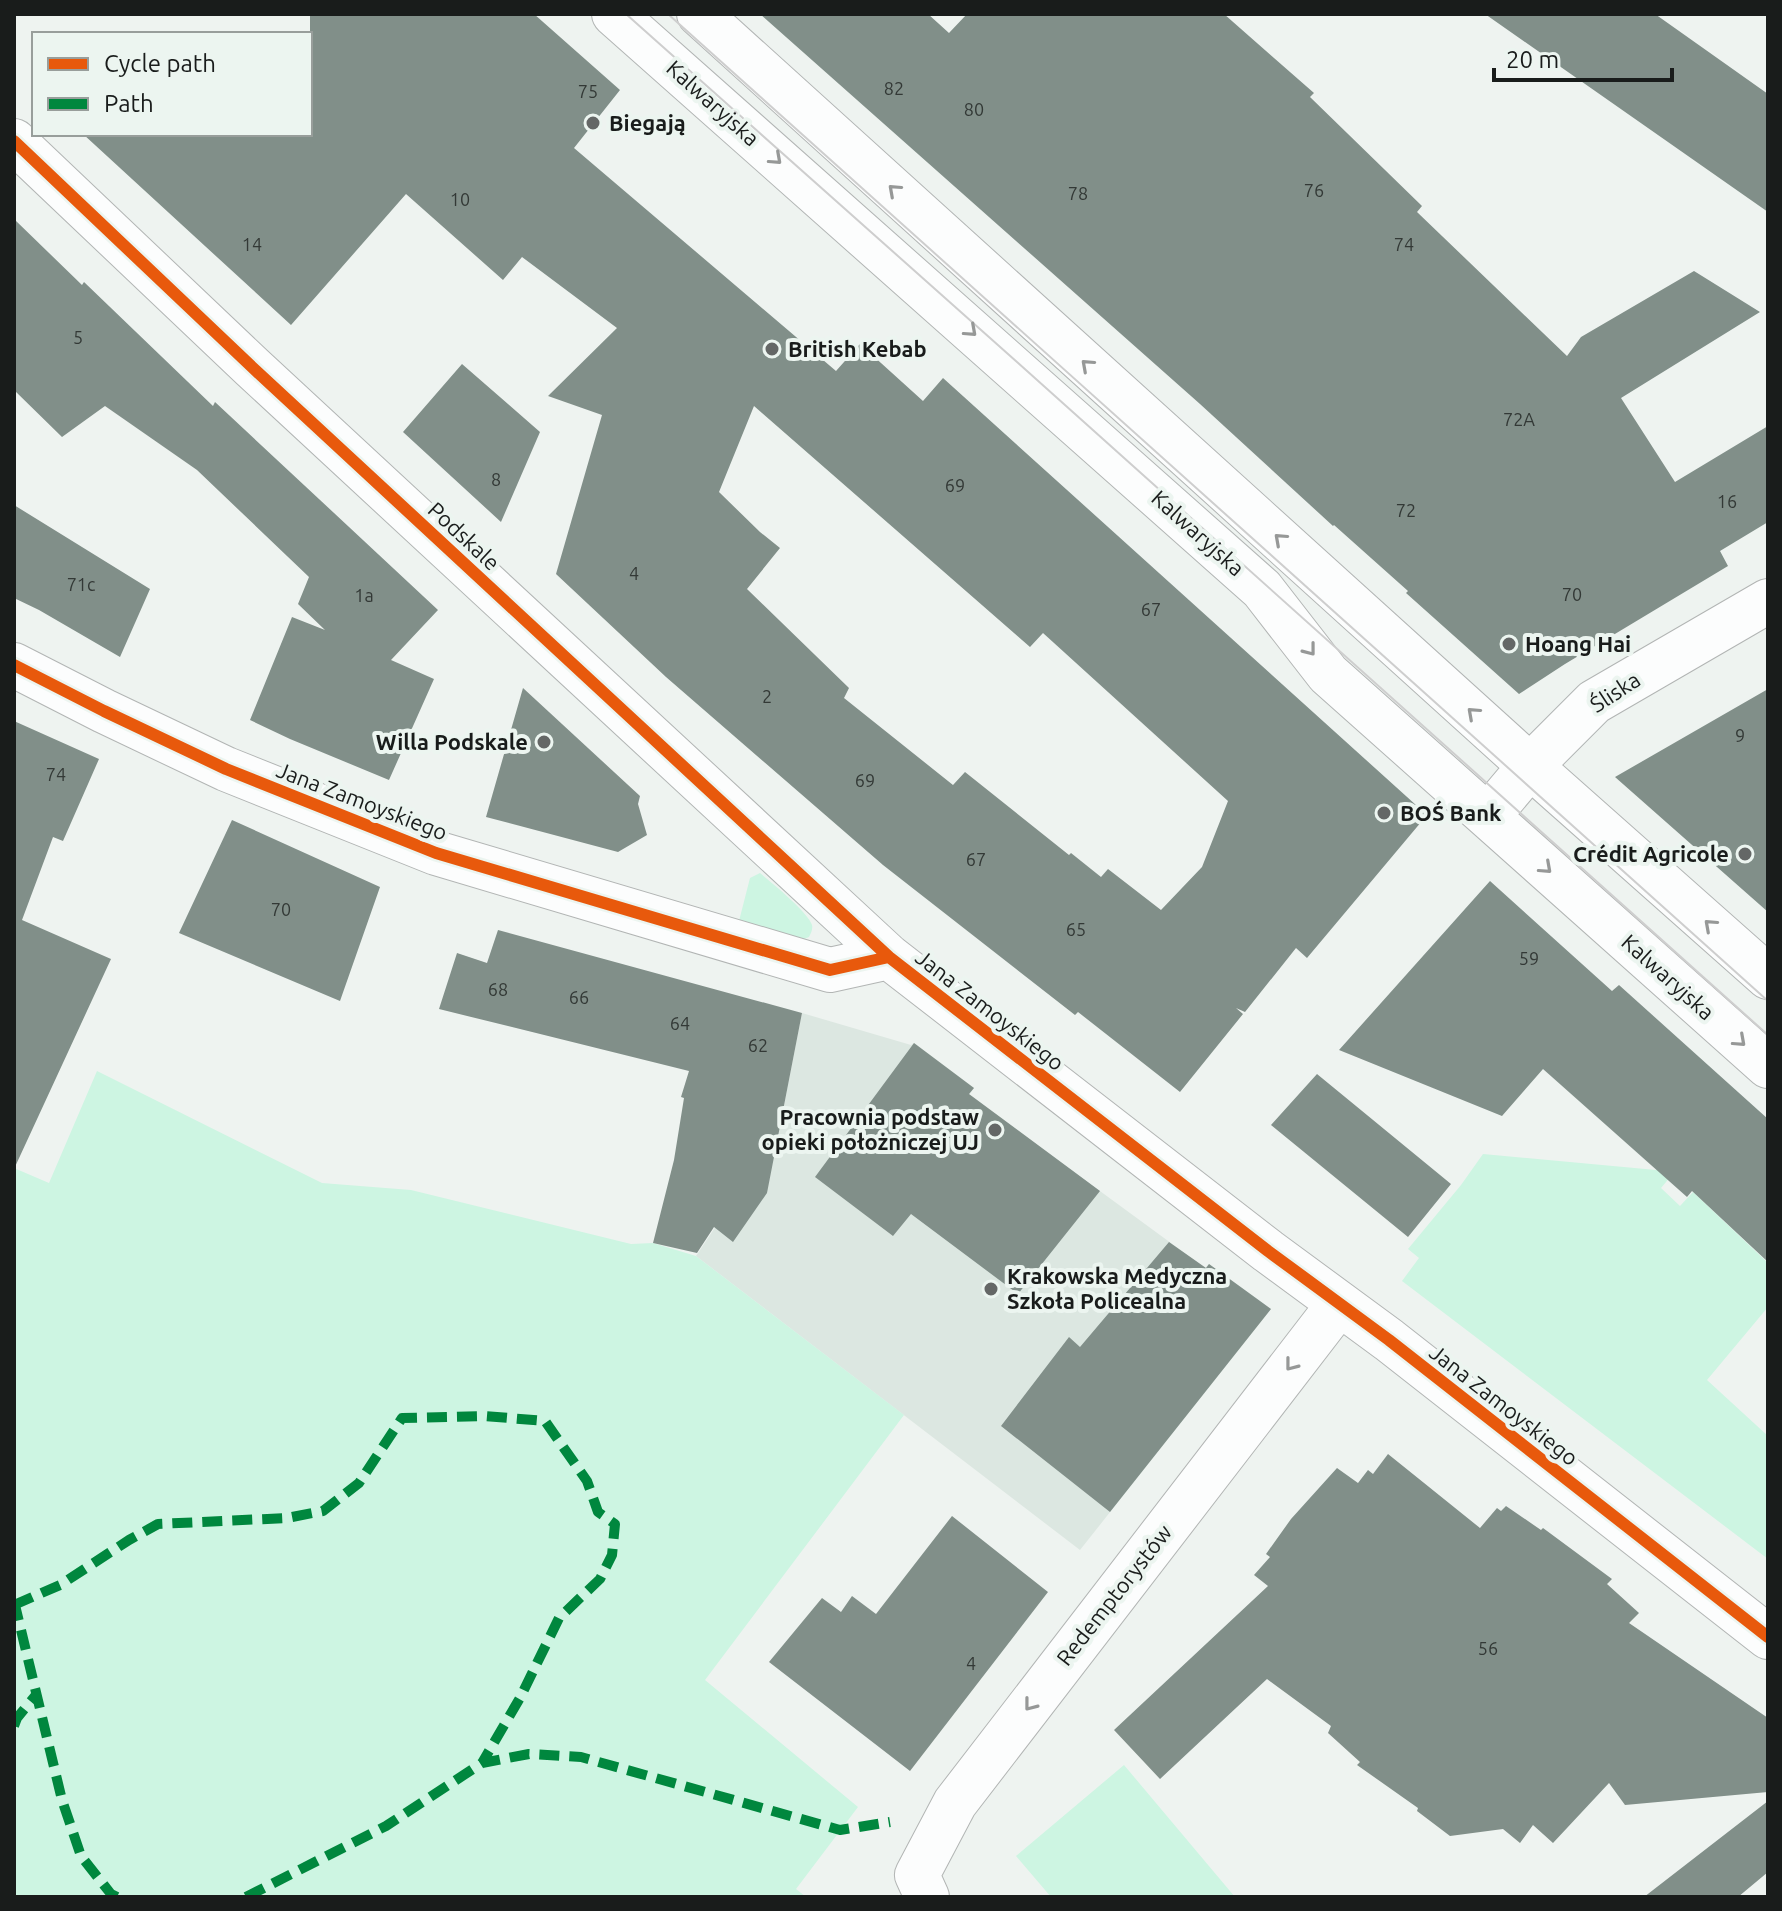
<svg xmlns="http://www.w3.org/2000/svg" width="1782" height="1911" font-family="Ubuntu,sans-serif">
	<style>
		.built { fill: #dce7e1 }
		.green { fill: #cdf5e2 }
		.building { fill: #818f89; fill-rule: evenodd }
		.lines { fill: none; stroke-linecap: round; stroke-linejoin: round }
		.minor-casing { stroke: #b2b5b4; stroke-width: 46 }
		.minor { stroke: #fcfdfd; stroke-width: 44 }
		.tram { stroke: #cecece; stroke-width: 2 }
		.quiet { stroke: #00873e; stroke-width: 10; stroke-dasharray: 20 10; stroke-linecap: butt }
		.cycleway-casing { stroke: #ecf5f0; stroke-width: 17 }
		.cycleway { stroke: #e8590c; stroke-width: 12 }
		.oneway { stroke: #969897 }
		.poi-dot { fill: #646766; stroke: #ecf5f0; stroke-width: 3 }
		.labels { text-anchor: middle; stroke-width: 8; stroke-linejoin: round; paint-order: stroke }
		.number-label { font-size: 18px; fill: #333936 }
		.street-label { font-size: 22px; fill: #191c1b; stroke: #ecf5f0 }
		.poi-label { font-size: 22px; font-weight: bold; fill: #191c1b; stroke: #ecf5f0; text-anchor: start }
	</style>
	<rect width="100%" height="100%" fill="#eef3f0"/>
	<path class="built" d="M 802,1013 L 911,1045 L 914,1043 L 974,1088 L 969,1095 L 1205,1268 L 1209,1264 L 1271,1309 L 1080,1550 L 696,1256 L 764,1154 L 782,1116 Z"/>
	<path class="green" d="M 760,873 C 771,882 809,913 812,925 C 813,929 811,933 809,937 L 804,939 L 739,921 L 750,878 Z
		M 97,1071 L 322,1183 L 411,1190 L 631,1244 L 653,1243 L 696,1256 L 904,1415 L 705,1680 L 858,1807 L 796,1889 L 806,1897 L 14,1897 L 14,1168 L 49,1183 Z
		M 1483,1154 L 1656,1170 L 1670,1154 L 1681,1164 L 1661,1188 L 1680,1206 L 1693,1192 L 1768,1263 L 1768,1307 L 1707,1380 L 1768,1436 L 1768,1559 L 1402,1281 L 1419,1258 L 1408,1249 L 1461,1185 Z
		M 1124,1765 L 1235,1897 L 1051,1897 L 1016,1856 Z"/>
	<path class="building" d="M 310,14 L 534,14 L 620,90 L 574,148 L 836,371 L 860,344 L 923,401 L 943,378 L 1427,815 L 1307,958 L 1296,948 L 1245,1012 L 1236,1008 L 1243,1014 L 1180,1092 L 1078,1012 L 1075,1015 L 883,865 L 666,677 L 556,574 L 602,415 L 548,396 L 617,328 L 522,257 L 503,280 L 406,194 L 291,325 L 83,134 L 310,134 ZM 754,406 L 1030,647 L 1043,633 L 1228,801 L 1202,867 L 1161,910 L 1108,869 L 1101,877 L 1071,853 L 1069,855 L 965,772 L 953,785 L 844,698 L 849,688 L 747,589 L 780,548 L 760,532 L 719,492 Z
		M 760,14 L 928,14 L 949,33 L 967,14 L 1224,14 L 1314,93 L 1310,97 L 1422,206 L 1417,212 L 1567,356 L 1581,337 L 1694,271 L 1760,312 L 1621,398 L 1675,482 L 1768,426 L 1768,522 L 1720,551 L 1728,566 L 1565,664 L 1519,694 L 1406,593 L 1408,591 L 1334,525 L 1333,526 L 1200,404 Z
		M 1485,14 L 1655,14 L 1768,94 L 1768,212 Z
		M 14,219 L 82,285 L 84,282 L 213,406 L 215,402 L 438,610 L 391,660 L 434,679 L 389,780 L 290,739 L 250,720 L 292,617 L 325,630 L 298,604 L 309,577 L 197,470 L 105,406 L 62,437 L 14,390 Z
		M 462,364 L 540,432 L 501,522 L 403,432 Z
		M 14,505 L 150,589 L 120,657 L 39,610 L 14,598 Z
		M 523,688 L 640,796 L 638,804 L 647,835 L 618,852 L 486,817 Z
		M 1768,689 L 1768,912 L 1615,777 Z
		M 14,721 L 99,759 L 63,841 L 53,837 L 22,920 L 111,959 L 14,1169 Z
		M 232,820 L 380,887 L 340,1001 L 179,933 Z
		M 1490,881 L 1612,991 L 1619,985 L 1768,1119 L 1768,1262 L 1692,1191 L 1687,1197 L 1543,1069 L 1502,1116 L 1339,1050 Z
		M 498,930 L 802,1013 L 767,1193 L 733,1242 L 714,1227 L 697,1253 L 653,1243 L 674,1160 L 684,1098 L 681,1097 L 689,1071 L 439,1009 L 457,953 L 487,963 Z
		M 914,1043 L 974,1088 L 969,1094 L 1100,1191 L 1018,1294 L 911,1214 L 893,1236 L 815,1177 Z
		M 1317,1074 L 1451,1184 L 1408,1237 L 1271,1125 Z
		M 1169,1242 L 1206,1268 L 1209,1264 L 1271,1309 L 1110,1512 L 1001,1426 L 1069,1337 L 1080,1347 Z
		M 1388,1454 L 1480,1528 L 1497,1508 L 1501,1511 L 1506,1506 L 1541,1530 L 1543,1528 L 1612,1579 L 1607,1584 L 1639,1613 L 1629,1623 L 1768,1718 L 1768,1792 L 1625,1805 L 1609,1783 L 1553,1843 L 1533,1825 L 1520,1843 L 1503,1829 L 1450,1836 L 1417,1811 L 1418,1808 L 1357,1765 L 1360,1762 L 1328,1733 L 1331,1726 L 1267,1679 L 1160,1779 L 1114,1730 L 1268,1586 L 1254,1575 L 1270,1557 L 1266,1554 L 1291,1519 L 1337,1468 L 1358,1483 L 1368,1470 L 1373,1474 Z
		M 952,1516 L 1048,1592 L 910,1771 L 769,1662 L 822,1598 L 841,1612 L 852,1596 L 876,1614 Z
		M 1768,1801 L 1768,1872 L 1738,1897 L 1644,1897 Z"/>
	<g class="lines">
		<g class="minor-casing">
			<path id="minor" d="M 614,14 L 1262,589 L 1328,674 L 1768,1066
				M 699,14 L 1530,766 L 1768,977
				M 14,141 L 252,367 L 889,957 L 1268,1251 L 1389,1340 L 1768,1637
				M 14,665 L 104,711 L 226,769 L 436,853 L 830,970 L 889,957
				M 1488,816 L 1530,766 L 1594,702 L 1768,601
				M 927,1897 L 917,1875 L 955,1803 L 1339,1304"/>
		</g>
		<use href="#minor" class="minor"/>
		<path class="tram" d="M 626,14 L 1017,362 L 1768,1035
			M 668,14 L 1768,1001"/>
		<path class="quiet" d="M 14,1601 L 62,1800 L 81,1856 L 111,1894 L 117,1897
			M 14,1605 L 60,1585 L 129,1540 L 158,1524 L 287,1518 L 323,1511 L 359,1483 L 402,1418 L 485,1416 L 545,1421 L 587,1481 L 598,1512 L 615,1524 L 612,1555 L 600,1579 L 559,1618 L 520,1698 L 482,1763
			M 14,1726 L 17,1718 L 36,1695
			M 246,1897 L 386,1826 L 482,1763 L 529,1754 L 581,1757 L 840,1830 L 890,1822"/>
		<g class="cycleway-casing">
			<path id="cycleway" d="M 14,141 L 252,367 L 889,957 L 1268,1251 L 1389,1340 L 1768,1637
				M 14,665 L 104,711 L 226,769 L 436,853 L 830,970 L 889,957"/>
		</g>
		<use href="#cycleway" class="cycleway"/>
	</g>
	<defs><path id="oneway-chevron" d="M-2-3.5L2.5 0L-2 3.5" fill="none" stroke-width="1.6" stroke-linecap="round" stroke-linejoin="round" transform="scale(2)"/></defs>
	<g class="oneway">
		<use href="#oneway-chevron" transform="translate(776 159) rotate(42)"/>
		<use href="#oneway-chevron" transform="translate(894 190) rotate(-138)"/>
		<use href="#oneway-chevron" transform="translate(971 331) rotate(42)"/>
		<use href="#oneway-chevron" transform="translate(1087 365) rotate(-138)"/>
		<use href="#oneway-chevron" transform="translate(1280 539) rotate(-138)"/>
		<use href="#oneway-chevron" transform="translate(1310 650) rotate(52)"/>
		<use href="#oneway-chevron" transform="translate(1473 713) rotate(-138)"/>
		<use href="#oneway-chevron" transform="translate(1546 868) rotate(42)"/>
		<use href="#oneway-chevron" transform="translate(1710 925) rotate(-138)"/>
		<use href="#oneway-chevron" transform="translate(1740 1041) rotate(42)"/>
		<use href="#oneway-chevron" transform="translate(1291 1365) rotate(128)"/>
		<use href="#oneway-chevron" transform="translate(1030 1705) rotate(128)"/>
	</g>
	<g class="poi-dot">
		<circle cx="593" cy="123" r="8"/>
		<circle cx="772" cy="349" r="8"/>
		<circle cx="1509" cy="644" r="8"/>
		<circle cx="544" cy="742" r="8"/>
		<circle cx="1384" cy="813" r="8"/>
		<circle cx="1745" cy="854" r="8"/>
		<circle cx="995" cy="1130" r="8"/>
		<circle cx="991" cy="1289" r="8"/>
	</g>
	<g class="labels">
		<g class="number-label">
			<text x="894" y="95">82</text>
			<text x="588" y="98">75</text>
			<text x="974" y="116">80</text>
			<text x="1314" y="197">76</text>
			<text x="1078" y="200">78</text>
			<text x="460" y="206">10</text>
			<text x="252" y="251">14</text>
			<text x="1404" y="251">74</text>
			<text x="78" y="344">5</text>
			<text x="1519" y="426">72A</text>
			<text x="496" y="486">8</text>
			<text x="955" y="492">69</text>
			<text x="1727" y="508">16</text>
			<text x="1406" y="517">72</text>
			<text x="634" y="580">4</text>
			<text x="81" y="591">71c</text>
			<text x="1572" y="601">70</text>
			<text x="364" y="602">1a</text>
			<text x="1151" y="616">67</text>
			<text x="767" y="703">2</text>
			<text x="1740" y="742">9</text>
			<text x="56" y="781">74</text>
			<text x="865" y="787">69</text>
			<text x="976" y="866">67</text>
			<text x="281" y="916">70</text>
			<text x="1076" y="936">65</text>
			<text x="1529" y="965">59</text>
			<text x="498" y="996">68</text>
			<text x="579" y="1004">66</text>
			<text x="680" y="1030">64</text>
			<text x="758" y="1052">62</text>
			<text x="1488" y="1655">56</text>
			<text x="971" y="1670">4</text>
		</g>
		<g class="street-label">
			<text transform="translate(713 103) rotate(42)" y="8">Kalwaryjska</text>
			<text transform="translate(1198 533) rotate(42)" y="8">Kalwaryjska</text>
			<text transform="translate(464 536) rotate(43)" y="8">Podskale</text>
			<text transform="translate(1615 692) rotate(-33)" y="8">Śliska</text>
			<text transform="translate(362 801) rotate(21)" y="8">Jana Zamoyskiego</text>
			<text transform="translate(1668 977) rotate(42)" y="8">Kalwaryjska</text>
			<text transform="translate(990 1010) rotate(38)" y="8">Jana Zamoyskiego</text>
			<text transform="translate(1504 1405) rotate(38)" y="8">Jana Zamoyskiego</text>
			<text transform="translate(1114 1595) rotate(-52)" y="8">Redemptorystów</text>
		</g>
		<g class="poi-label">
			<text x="609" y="131">Biegają</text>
			<text x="788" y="357">British Kebab</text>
			<text x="1525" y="652">Hoang Hai</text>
			<text x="528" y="750" text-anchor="end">Willa Podskale</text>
			<text x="1400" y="821">BOŚ Bank</text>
			<text x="1729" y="862" text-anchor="end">Crédit Agricole</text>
			<text x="979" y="1125" text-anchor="end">Pracownia podstaw<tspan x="979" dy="25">opieki położniczej UJ</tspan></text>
			<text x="1007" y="1284">Krakowska Medyczna<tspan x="1007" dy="25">Szkoła Policealna</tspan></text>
		</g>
	</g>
	<rect width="1782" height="1911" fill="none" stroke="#191c1b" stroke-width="32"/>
	<rect x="32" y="32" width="280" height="104" fill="#ecf5f0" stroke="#989e9b" stroke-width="2"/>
	<rect x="48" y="58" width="40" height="12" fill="#e8590c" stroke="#989e9b" stroke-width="2"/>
	<text x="104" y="72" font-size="24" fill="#191c1b">Cycle path</text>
	<rect x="48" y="98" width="40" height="12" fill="#00873e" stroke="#989e9b" stroke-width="2"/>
	<text x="104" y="112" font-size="24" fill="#191c1b">Path</text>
	<path d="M1494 68v12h178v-12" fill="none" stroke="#191c1b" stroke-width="4"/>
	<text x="1506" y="68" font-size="24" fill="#191c1b" stroke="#ecf5f0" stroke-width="6" paint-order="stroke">20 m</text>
</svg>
